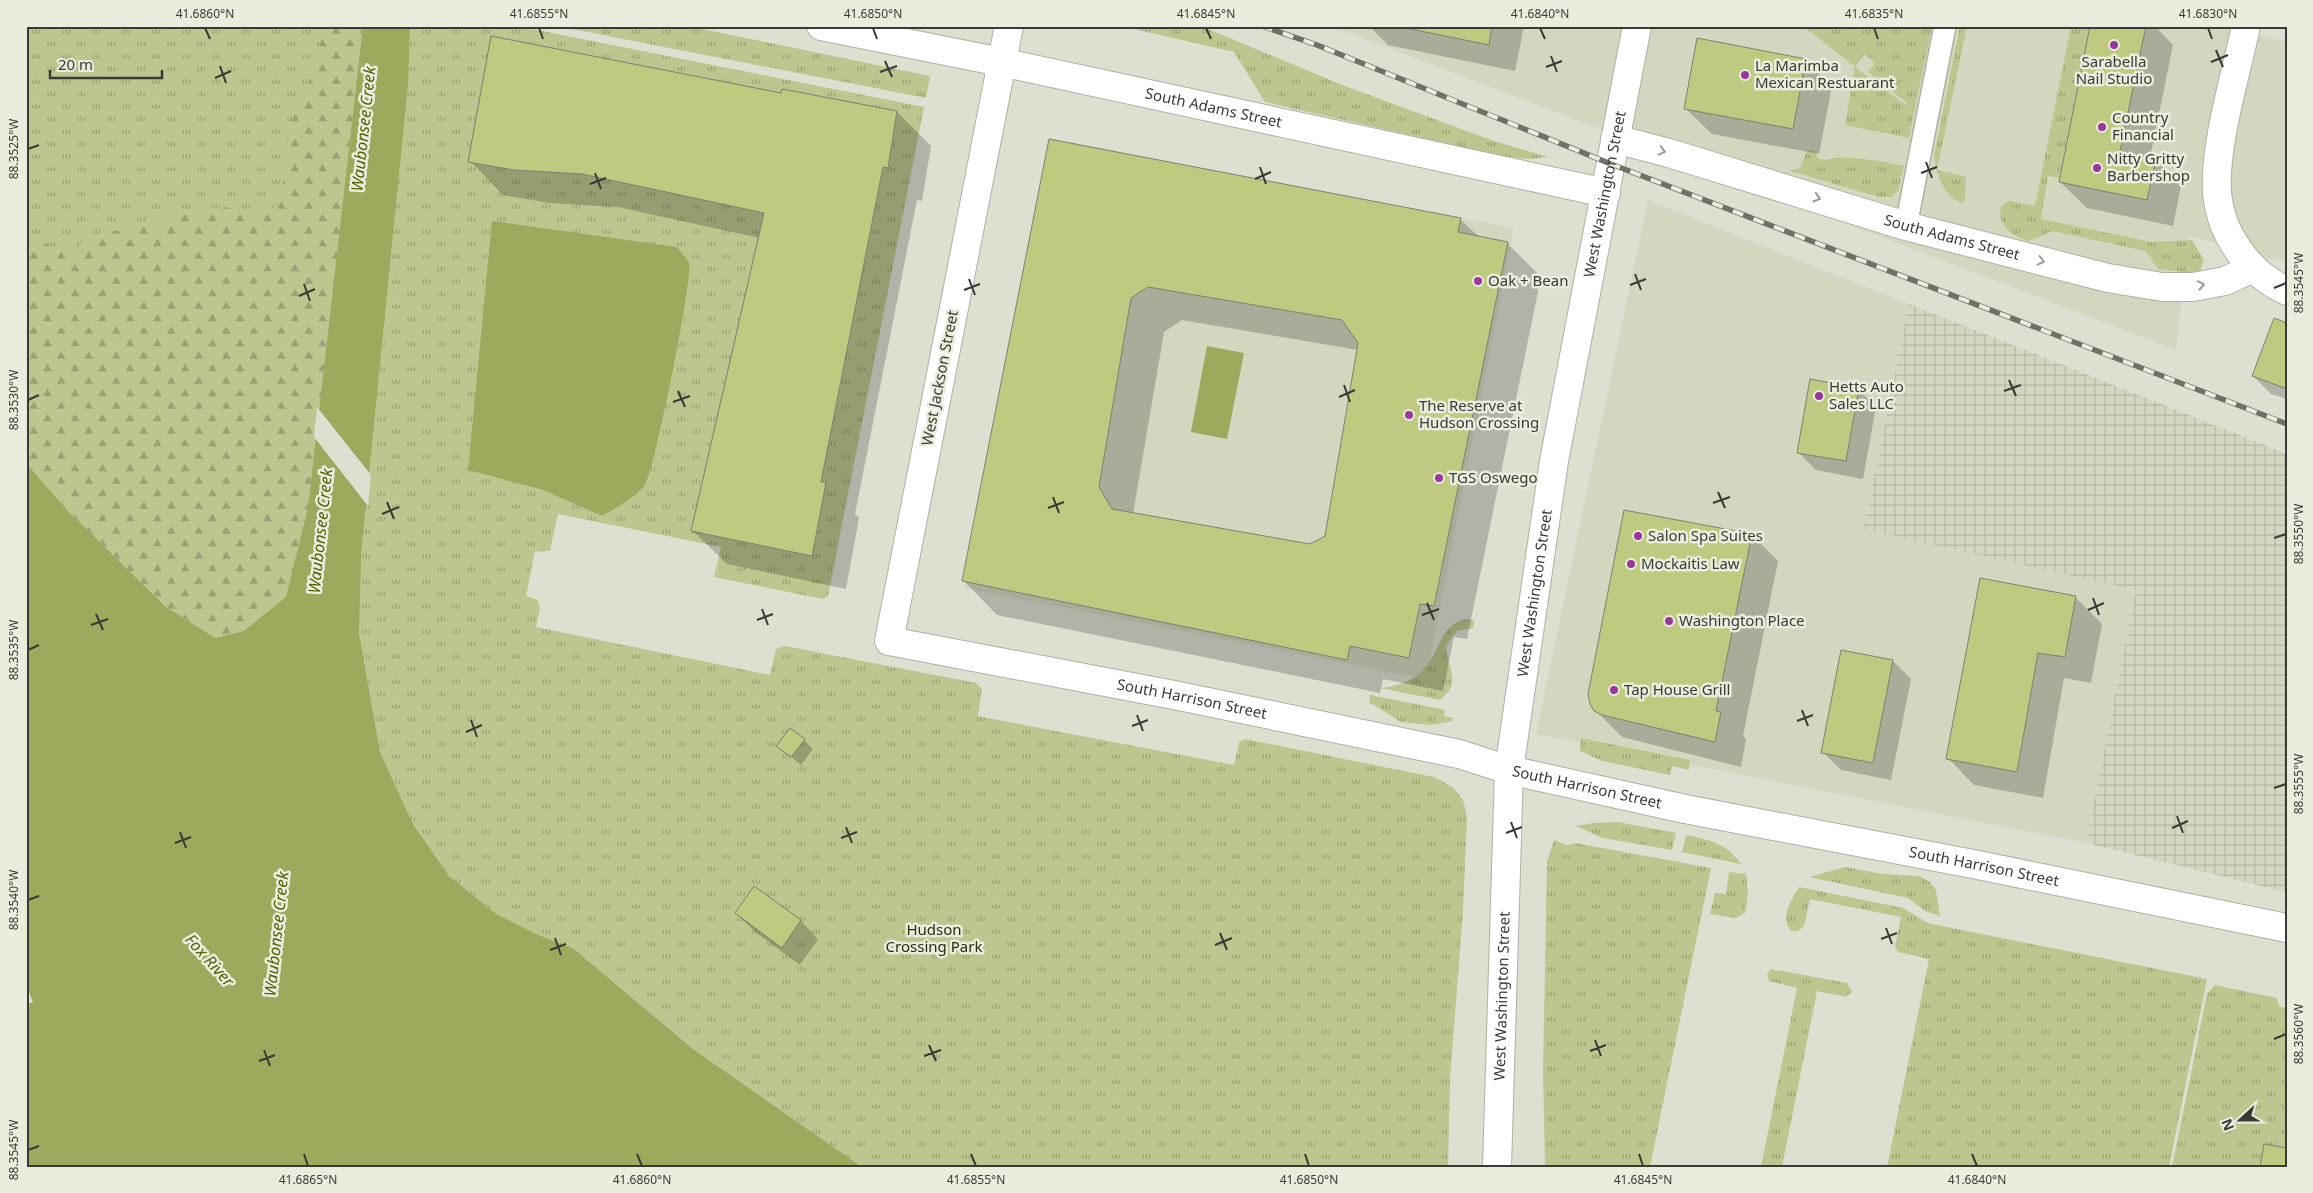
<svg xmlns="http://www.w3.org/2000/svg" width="2313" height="1193" font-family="'Noto Sans',sans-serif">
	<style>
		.built { fill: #d3d7c0 }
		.industrial { fill: url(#industrial-grid) }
		.grass { fill: url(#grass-tufts); fill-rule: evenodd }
		.forest { fill: url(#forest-firs) }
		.water { fill: #9ea95e }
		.pier { fill: #dde0d1 }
		.shadow { fill: #0003; fill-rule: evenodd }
		.building { fill: #beca7f; stroke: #7e8073; fill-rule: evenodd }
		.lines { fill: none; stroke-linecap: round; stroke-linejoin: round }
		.service-casing { stroke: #aeb1a2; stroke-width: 24 }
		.minor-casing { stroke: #aeb1a2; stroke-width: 30 }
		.secondary-casing { stroke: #aeb1a2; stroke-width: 30 }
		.service { stroke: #fff; stroke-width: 21 }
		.minor { stroke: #fff; stroke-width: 28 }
		.secondary { stroke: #fff; stroke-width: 28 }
		.rail-casing { stroke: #6f7067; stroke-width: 5.5 }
		.rail { stroke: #eaedde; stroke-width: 4; stroke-dasharray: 11; stroke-linecap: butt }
		.oneway { stroke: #9c9c9a }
		.ticks { fill: none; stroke: #393a34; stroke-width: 2 }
		.poi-dot { fill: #99379d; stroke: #eaedde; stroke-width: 2 }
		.labels { text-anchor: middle; stroke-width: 5; stroke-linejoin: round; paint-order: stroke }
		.poi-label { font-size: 15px; fill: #393a34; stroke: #eaedde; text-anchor: start }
		.street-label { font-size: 15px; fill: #393a34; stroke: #eaedde }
		.park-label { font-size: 15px; fill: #292d0c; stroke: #eaedde }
		.water-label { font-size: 16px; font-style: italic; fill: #555e03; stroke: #eaedde }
		.neatline { fill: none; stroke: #393a34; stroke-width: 2 }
		.ticks-label { font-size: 12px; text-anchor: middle; fill: #393a34 }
	</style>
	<defs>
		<pattern id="industrial-grid" width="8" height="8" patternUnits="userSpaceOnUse" patternTransform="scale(1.25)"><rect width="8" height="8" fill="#d3d7c0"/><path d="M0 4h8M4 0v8" fill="none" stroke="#b6b9a6"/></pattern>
		<pattern id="grass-tufts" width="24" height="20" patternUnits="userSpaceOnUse" patternTransform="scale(1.25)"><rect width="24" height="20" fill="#bcc68e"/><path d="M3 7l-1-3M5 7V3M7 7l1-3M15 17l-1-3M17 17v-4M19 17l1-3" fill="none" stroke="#9aa275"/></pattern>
		<pattern id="forest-firs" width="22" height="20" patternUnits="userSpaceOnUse" patternTransform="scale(1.25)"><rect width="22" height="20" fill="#bcc68e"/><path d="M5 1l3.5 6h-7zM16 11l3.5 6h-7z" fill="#9aa275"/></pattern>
	</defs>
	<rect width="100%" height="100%" fill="#dde0d1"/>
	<path class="built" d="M 1331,26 L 2212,26 L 2287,41 L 2287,263 L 2189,236 L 2176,350 Z
		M 1048,138 L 1514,228 L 1426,679 L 964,588 Z
		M 1648,200 L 1909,304 L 1864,529 L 2136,590 L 2086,843 L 1536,734 Z"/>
	<path class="industrial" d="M 1909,304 L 2287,454 L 2287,892 L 2086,843 L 2136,590 L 1864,529 Z"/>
	<path class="grass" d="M 26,26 L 528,26 L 532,29 L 924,107 L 828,596 L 823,599 L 714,577 L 721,547 L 558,514 L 550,550 L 543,552 L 535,551 L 526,596 L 538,600 L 540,608 L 536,627 L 770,675 L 776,649 L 785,646 L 976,683 L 982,689 L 978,716 L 993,719 L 1234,765 L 1239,742 L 1245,739 L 1434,777 L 1454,788 L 1463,800 L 1467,817 L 1463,911 L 1450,1080 L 1448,1167 L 862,1167 L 693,1049 L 574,949 L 536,934 L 495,913 L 449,876 L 413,824 L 380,752 L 26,463 ZM 687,290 L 660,431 L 647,483 L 631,497 L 602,516 L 540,489 Z
		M 557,26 L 688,26 L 930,76 L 926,98 Z
		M 1121,26 L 1201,26 L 1342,85 L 1491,140 L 1548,157 L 1529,159 L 1506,157 L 1265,102 L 1234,52 Z
		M 1803,26 L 1932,26 L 1909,138 L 1845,125 L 1855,67 ZM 1865,54 L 1875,63 L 1868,72 L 1907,103 L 1907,106 L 1855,67 Z
		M 1960,26 L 1967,26 L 1937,170 L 1963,176 L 1966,178 L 1965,200 L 1961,203 C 1943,195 1936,174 1934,156 Z
		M 2071,26 L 2090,26 L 2059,178 L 2048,176 L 2041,219 L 2151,242 L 2192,240 L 2204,260 L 2200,271 L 2191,273 L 2158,269 L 2146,251 L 2052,231 L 2029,241 C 2012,236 1997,227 2001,206 L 2009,201 L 2035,206 Z
		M 1811,150 L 1814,150 L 1818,158 C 1826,162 1829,158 1837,158 C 1861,157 1879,161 1904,166 L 1898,190 L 1892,197 L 1879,197 L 1790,171 L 1800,168 L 1807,151 Z
		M 1468,619 L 1474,620 L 1473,628 L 1457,631 L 1446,646 C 1446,668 1464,681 1440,700 L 1380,688 C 1449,682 1427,624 1468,619 Z
		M 1370,695 L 1445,710 L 1444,716 L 1453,718 L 1452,721 L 1430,725 L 1401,722 L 1369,702 Z
		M 1581,738 L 1690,760 L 1689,770 L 1672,766 L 1670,775 L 1602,761 L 1580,751 Z
		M 1619,822 L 1676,833 L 1672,850 L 1603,838 L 1576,826 L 1593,823 Z
		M 1686,835 C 1708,839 1728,844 1741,864 L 1682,852 Z
		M 1554,840 L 1567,845 L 1575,843 L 1711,868 L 1650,1167 L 1545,1167 L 1543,1072 L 1547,861 Z
		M 1845,867 L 1883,874 L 1919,876 L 1930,882 L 1936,890 L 1940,916 L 1925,911 L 1908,898 L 1809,877 Z
		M 1729,872 L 1746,874 L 1748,894 L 1745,913 L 1735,918 L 1710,914 L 1715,893 L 1726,894 Z
		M 1799,887 L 1903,908 L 1928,923 L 1937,925 L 2207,979 L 2169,1167 L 1887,1167 L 1929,959 L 1898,952 L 1895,946 L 1901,917 L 1810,899 L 1804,926 L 1798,931 L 1791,931 C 1779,918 1792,899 1799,887 Z
		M 1771,969 L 1847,983 L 1852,992 L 1846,997 L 1817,991 L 1782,1167 L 1761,1167 L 1797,988 L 1769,981 L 1767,974 Z
		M 2215,985 L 2277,998 L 2279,1006 L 2287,1009 L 2287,1148 L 2264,1144 L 2260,1167 L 2172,1167 L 2207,994 Z"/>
	<path class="forest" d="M 319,26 L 363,26 L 308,508 L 286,597 L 244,631 L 215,638 L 165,606 L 66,509 L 27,465 L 26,233 L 62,252 L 109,232 L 156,223 L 183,211 L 223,207 L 253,211 L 273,208 L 281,202 L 290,125 L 320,56 Z"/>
	<path class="water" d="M 363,26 L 410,26 L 408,84 L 361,554 L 359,634 L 380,752 L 413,824 L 449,876 L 495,913 L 536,934 L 574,949 L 693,1049 L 862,1167 L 26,1167 L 26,1005 L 33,1002 L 26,985 L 26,463 L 66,509 L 165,606 L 215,638 L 244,631 L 286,597 L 308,508 Z
		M 492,221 L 677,247 C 680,252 687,258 689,263 C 693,279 656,460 647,481 C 642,494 614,509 602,516 L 540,489 L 468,470 Z
		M 1207,346 L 1244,353 L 1227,439 L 1191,432 Z"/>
	<path class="pier" d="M 317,407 L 371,475 L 368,506 L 314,437 Z"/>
	<path class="shadow" d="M 1369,26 L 1524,26 L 1515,71 L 1388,45 Z
		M 2092,26 L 2155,26 L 2173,45 L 2150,158 L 2155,159 L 2181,186 L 2173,226 L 2087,208 L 2060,182 Z
		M 1805,60 L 1832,86 L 1819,154 L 1712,134 L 1685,108 Z
		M 783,91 L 897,112 L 931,146 L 922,201 L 917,200 L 855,514 L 859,518 L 846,589 L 727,564 L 693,531 L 760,238 L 617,207 L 549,203 L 503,195 L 470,161 L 782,94 Z
		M 1050,141 L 1460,219 L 1479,237 L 1507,243 L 1541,277 L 1467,639 L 1454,637 L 1443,691 L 1383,679 L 1380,693 L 997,615 L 964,581 ZM 1182,320 L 1358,350 L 1327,537 L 1310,546 L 1133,514 L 1164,332 Z
		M 2287,325 L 2287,399 L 2271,394 L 2253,376 Z
		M 1858,389 L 1876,407 L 1863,479 L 1816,470 L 1798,452 Z
		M 1752,535 L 1778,561 L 1743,736 L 1746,739 L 1741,767 L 1622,737 L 1595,710 Z
		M 2075,597 L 2102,624 L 2091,683 L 2064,678 L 2043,798 L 1974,785 L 1948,758 Z
		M 1893,661 L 1911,679 L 1891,780 L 1841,770 L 1823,752 Z
		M 804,740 L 813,749 L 801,765 L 778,746 Z
		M 754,888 L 801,921 L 818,939 L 800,965 L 754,931 L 736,913 Z"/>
	<path class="building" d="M 1396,26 L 1492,26 L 1489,45 Z
		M 2090,26 L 2146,26 L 2120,151 L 2156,158 L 2147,200 L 2059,182 Z
		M 491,36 L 781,93 L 782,89 L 897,111 L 888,168 L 883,167 L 821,482 L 826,483 L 812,556 L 691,531 L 764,213 L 582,174 L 514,170 L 468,162 Z
		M 1697,38 L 1806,59 L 1793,129 L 1684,109 Z
		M 1049,139 L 1461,218 L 1458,232 L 1508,242 L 1434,606 L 1420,604 L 1409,658 L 1350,646 L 1347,660 L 962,581 ZM 1148,287 L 1342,320 L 1358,343 L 1325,536 L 1310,544 L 1112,509 L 1099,487 L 1131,298 Z
		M 2274,318 L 2287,323 L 2287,389 L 2252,376 Z
		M 1810,379 L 1859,388 L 1846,461 L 1797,453 Z
		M 1624,510 L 1752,534 L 1716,711 L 1721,712 L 1715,742 L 1602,715 L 1594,711 L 1590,704 L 1588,694 Z
		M 1980,578 L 2076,596 L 2065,657 L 2038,653 L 2017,772 L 1946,759 Z
		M 1841,650 L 1893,660 L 1873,763 L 1821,753 Z
		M 790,728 L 805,739 L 791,757 L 776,746 Z
		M 754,886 L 801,920 L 782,948 L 735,913 Z
		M 2264,1144 L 2287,1148 L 2287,1167 L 2260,1167 Z"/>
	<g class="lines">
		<g class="service-casing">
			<path id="service" d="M 1906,226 L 1945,26"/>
		</g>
		<g class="minor-casing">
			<g id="minor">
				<path id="s1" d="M 821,26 L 1001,62 L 1606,193"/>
				<path id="s2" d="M 1009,26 L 889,641 L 1179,696 L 1459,754 L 1509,770 L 1685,809 L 1978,865 L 2287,928"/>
				<path d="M 2246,26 C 2236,74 2214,145 2217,192 C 2220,234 2249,274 2287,291"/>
				<path id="s3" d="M 1615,139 L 1669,153 L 1906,226 L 2108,278 L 2162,287 L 2193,287 L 2225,281 L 2253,268"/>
			</g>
		</g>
		<g class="secondary-casing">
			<g id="secondary">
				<path id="s4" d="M 1497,1167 L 1509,770 L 1554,461 L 1637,26"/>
			</g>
		</g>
		<use href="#service" class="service"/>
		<use href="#minor" class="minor"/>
		<use href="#secondary" class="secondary"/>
		<g class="rail-casing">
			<path id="rail" d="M 1262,26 L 1317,45 L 1611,164 L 2287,424"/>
		</g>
		<use href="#rail" class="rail"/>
	</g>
	<defs><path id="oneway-chevron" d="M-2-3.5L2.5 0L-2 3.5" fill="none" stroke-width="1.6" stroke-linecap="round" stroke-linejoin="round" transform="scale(1.25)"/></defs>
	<g class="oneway">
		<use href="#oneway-chevron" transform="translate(1662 151) rotate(15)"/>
		<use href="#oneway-chevron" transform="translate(1817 198) rotate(17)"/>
		<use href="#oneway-chevron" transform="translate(2041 261) rotate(14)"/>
		<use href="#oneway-chevron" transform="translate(2201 285) rotate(-11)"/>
	</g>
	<path class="ticks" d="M 205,28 L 210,39M 539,28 L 543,39M 873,28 L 877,39M 1206,28 L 1211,39M 1540,28 L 1545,39M 1874,28 L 1878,39M 2208,28 L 2212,39M 2216,50 L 2223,67M 1551,56 L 1557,72M 885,61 L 892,77M 2211,62 L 2228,55M 220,66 L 226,83M 1546,67 L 1562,61M 880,72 L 897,66M 215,78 L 231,71M 28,149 L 39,145M 1926,162 L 1932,178M 1260,167 L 1266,184M 595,173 L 601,189M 1921,173 L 1937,167M 1255,179 L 1271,172M 590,184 L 606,178M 1635,274 L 1641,290M 969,279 L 975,295M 304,284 L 310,301M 1630,285 L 1646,279M 2274,288 L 2286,283M 964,290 L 980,284M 299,296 L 315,289M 2009,380 L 2016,396M 1344,385 L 1350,402M 678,391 L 685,407M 2004,391 L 2021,385M 1339,397 L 1355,390M 28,400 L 39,395M 673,402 L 690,396M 1718,492 L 1725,508M 1053,497 L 1059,513M 387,502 L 394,519M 1713,503 L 1730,497M 1048,508 L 1064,502M 382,514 L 399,507M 2274,538 L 2286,534M 2093,598 L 2099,615M 1427,603 L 1434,620M 762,609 L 768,625M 2088,610 L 2104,603M 96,614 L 103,630M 1422,615 L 1439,609M 757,620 L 773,614M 91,625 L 108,619M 28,650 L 39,645M 1802,710 L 1808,726M 1137,715 L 1143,731M 471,720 L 477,737M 1797,721 L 1813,715M 1132,726 L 1148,720M 466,732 L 482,725M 2274,788 L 2286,784M 2177,816 L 2183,833M 1511,822 L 1517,838M 846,827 L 852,843M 2172,828 L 2188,821M 180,832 L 186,848M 1506,833 L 1522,827M 841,838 L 857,832M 175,843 L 191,837M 28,900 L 39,896M 1886,928 L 1892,944M 1220,933 L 1227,950M 555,938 L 561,955M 1881,939 L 1897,933M 1215,945 L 1232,938M 550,950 L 566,944M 2274,1039 L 2286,1034M 1595,1040 L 1601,1056M 929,1045 L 936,1061M 264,1050 L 270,1066M 1590,1051 L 1606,1045M 924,1056 L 941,1050M 259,1061 L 275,1055M 28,1150 L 39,1146M 304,1154 L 308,1166M 637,1154 L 642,1166M 971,1154 L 976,1166M 1305,1154 L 1309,1166M 1639,1154 L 1643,1166M 1972,1154 L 1977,1166"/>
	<g class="poi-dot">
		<circle cx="2114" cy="45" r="5"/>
		<circle cx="1745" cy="75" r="5"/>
		<circle cx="2102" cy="127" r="5"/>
		<circle cx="2097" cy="168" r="5"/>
		<circle cx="1478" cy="281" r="5"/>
		<circle cx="1819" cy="396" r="5"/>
		<circle cx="1409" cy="415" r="5"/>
		<circle cx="1439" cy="478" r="5"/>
		<circle cx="1638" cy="536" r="5"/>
		<circle cx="1631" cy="564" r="5"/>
		<circle cx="1669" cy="621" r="5"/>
		<circle cx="1614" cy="690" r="5"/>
	</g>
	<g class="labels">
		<g class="poi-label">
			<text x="2114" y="67" text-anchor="middle">Sarabella<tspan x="2114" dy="17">Nail Studio</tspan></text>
			<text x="1755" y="71">La Marimba<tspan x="1755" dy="17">Mexican Restuarant</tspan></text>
			<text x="2112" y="123">Country<tspan x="2112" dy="17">Financial</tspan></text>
			<text x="2107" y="164">Nitty Gritty<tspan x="2107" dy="17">Barbershop</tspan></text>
			<text x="1488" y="286">Oak + Bean</text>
			<text x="1829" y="392">Hetts Auto<tspan x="1829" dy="17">Sales LLC</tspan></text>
			<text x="1419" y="411">The Reserve at<tspan x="1419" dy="17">Hudson Crossing</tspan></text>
			<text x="1449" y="483">TGS Oswego</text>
			<text x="1648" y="541">Salon Spa Suites</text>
			<text x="1641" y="569">Mockaitis Law</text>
			<text x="1679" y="626">Washington Place</text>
			<text x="1624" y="695">Tap House Grill</text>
		</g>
		<g class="street-label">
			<text dy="5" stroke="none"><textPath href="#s1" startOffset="401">South Adams Street</textPath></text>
			<text dy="5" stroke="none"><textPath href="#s4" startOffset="981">West Washington Street</textPath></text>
			<text dy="5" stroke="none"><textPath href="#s3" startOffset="351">South Adams Street</textPath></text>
			<text transform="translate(940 378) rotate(-79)" y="5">West Jackson Street</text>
			<text dy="5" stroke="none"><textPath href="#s4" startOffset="576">West Washington Street</textPath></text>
			<text dy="5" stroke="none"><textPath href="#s2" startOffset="935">South Harrison Street</textPath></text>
			<text dy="5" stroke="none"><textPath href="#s2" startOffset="1340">South Harrison Street</textPath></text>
			<text dy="5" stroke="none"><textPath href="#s2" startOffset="1745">South Harrison Street</textPath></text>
			<text dy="5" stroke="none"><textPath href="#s4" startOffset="171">West Washington Street</textPath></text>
		</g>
		<g class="park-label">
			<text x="934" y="935">Hudson<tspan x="934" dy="17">Crossing Park</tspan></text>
		</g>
		<g class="water-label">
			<text transform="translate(363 129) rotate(-84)" y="6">Waubonsee Creek</text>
			<text transform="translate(320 531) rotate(-84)" y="6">Waubonsee Creek</text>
			<text transform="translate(276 934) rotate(-84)" y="6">Waubonsee Creek</text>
			<text transform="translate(210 960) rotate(48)" y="6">Fox River</text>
		</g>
	</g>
	<rect width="2313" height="1193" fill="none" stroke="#eaedde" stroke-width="55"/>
	<g transform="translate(2240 1120) rotate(249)" stroke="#eaedde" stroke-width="4" paint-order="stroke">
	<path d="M0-4L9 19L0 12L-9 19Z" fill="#393a34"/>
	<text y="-8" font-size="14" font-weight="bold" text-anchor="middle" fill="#393a34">N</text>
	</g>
	<path d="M50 70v8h112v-8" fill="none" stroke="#393a34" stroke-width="2.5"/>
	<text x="58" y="70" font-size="15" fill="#393a34" stroke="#eaedde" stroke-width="4" paint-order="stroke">20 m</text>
	<rect x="28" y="28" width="2258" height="1138" class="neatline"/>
	<g class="ticks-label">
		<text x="205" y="18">41.6860°N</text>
		<text x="539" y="18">41.6855°N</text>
		<text x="873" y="18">41.6850°N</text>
		<text x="1206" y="18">41.6845°N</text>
		<text x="1540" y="18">41.6840°N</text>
		<text x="1874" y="18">41.6835°N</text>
		<text x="2208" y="18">41.6830°N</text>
		<text transform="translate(14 149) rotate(-90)" y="4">88.3525°W</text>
		<text transform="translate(2299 283) rotate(-90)" y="4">88.3545°W</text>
		<text transform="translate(14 400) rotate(-90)" y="4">88.3530°W</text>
		<text transform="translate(2299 534) rotate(-90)" y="4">88.3550°W</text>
		<text transform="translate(14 650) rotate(-90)" y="4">88.3535°W</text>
		<text transform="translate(2299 784) rotate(-90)" y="4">88.3555°W</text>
		<text transform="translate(14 900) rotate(-90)" y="4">88.3540°W</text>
		<text transform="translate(2299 1034) rotate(-90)" y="4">88.3560°W</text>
		<text transform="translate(14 1150) rotate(-90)" y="4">88.3545°W</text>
		<text x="308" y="1184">41.6865°N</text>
		<text x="642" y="1184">41.6860°N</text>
		<text x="976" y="1184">41.6855°N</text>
		<text x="1309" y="1184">41.6850°N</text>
		<text x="1643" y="1184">41.6845°N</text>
		<text x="1977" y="1184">41.6840°N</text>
	</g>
</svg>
